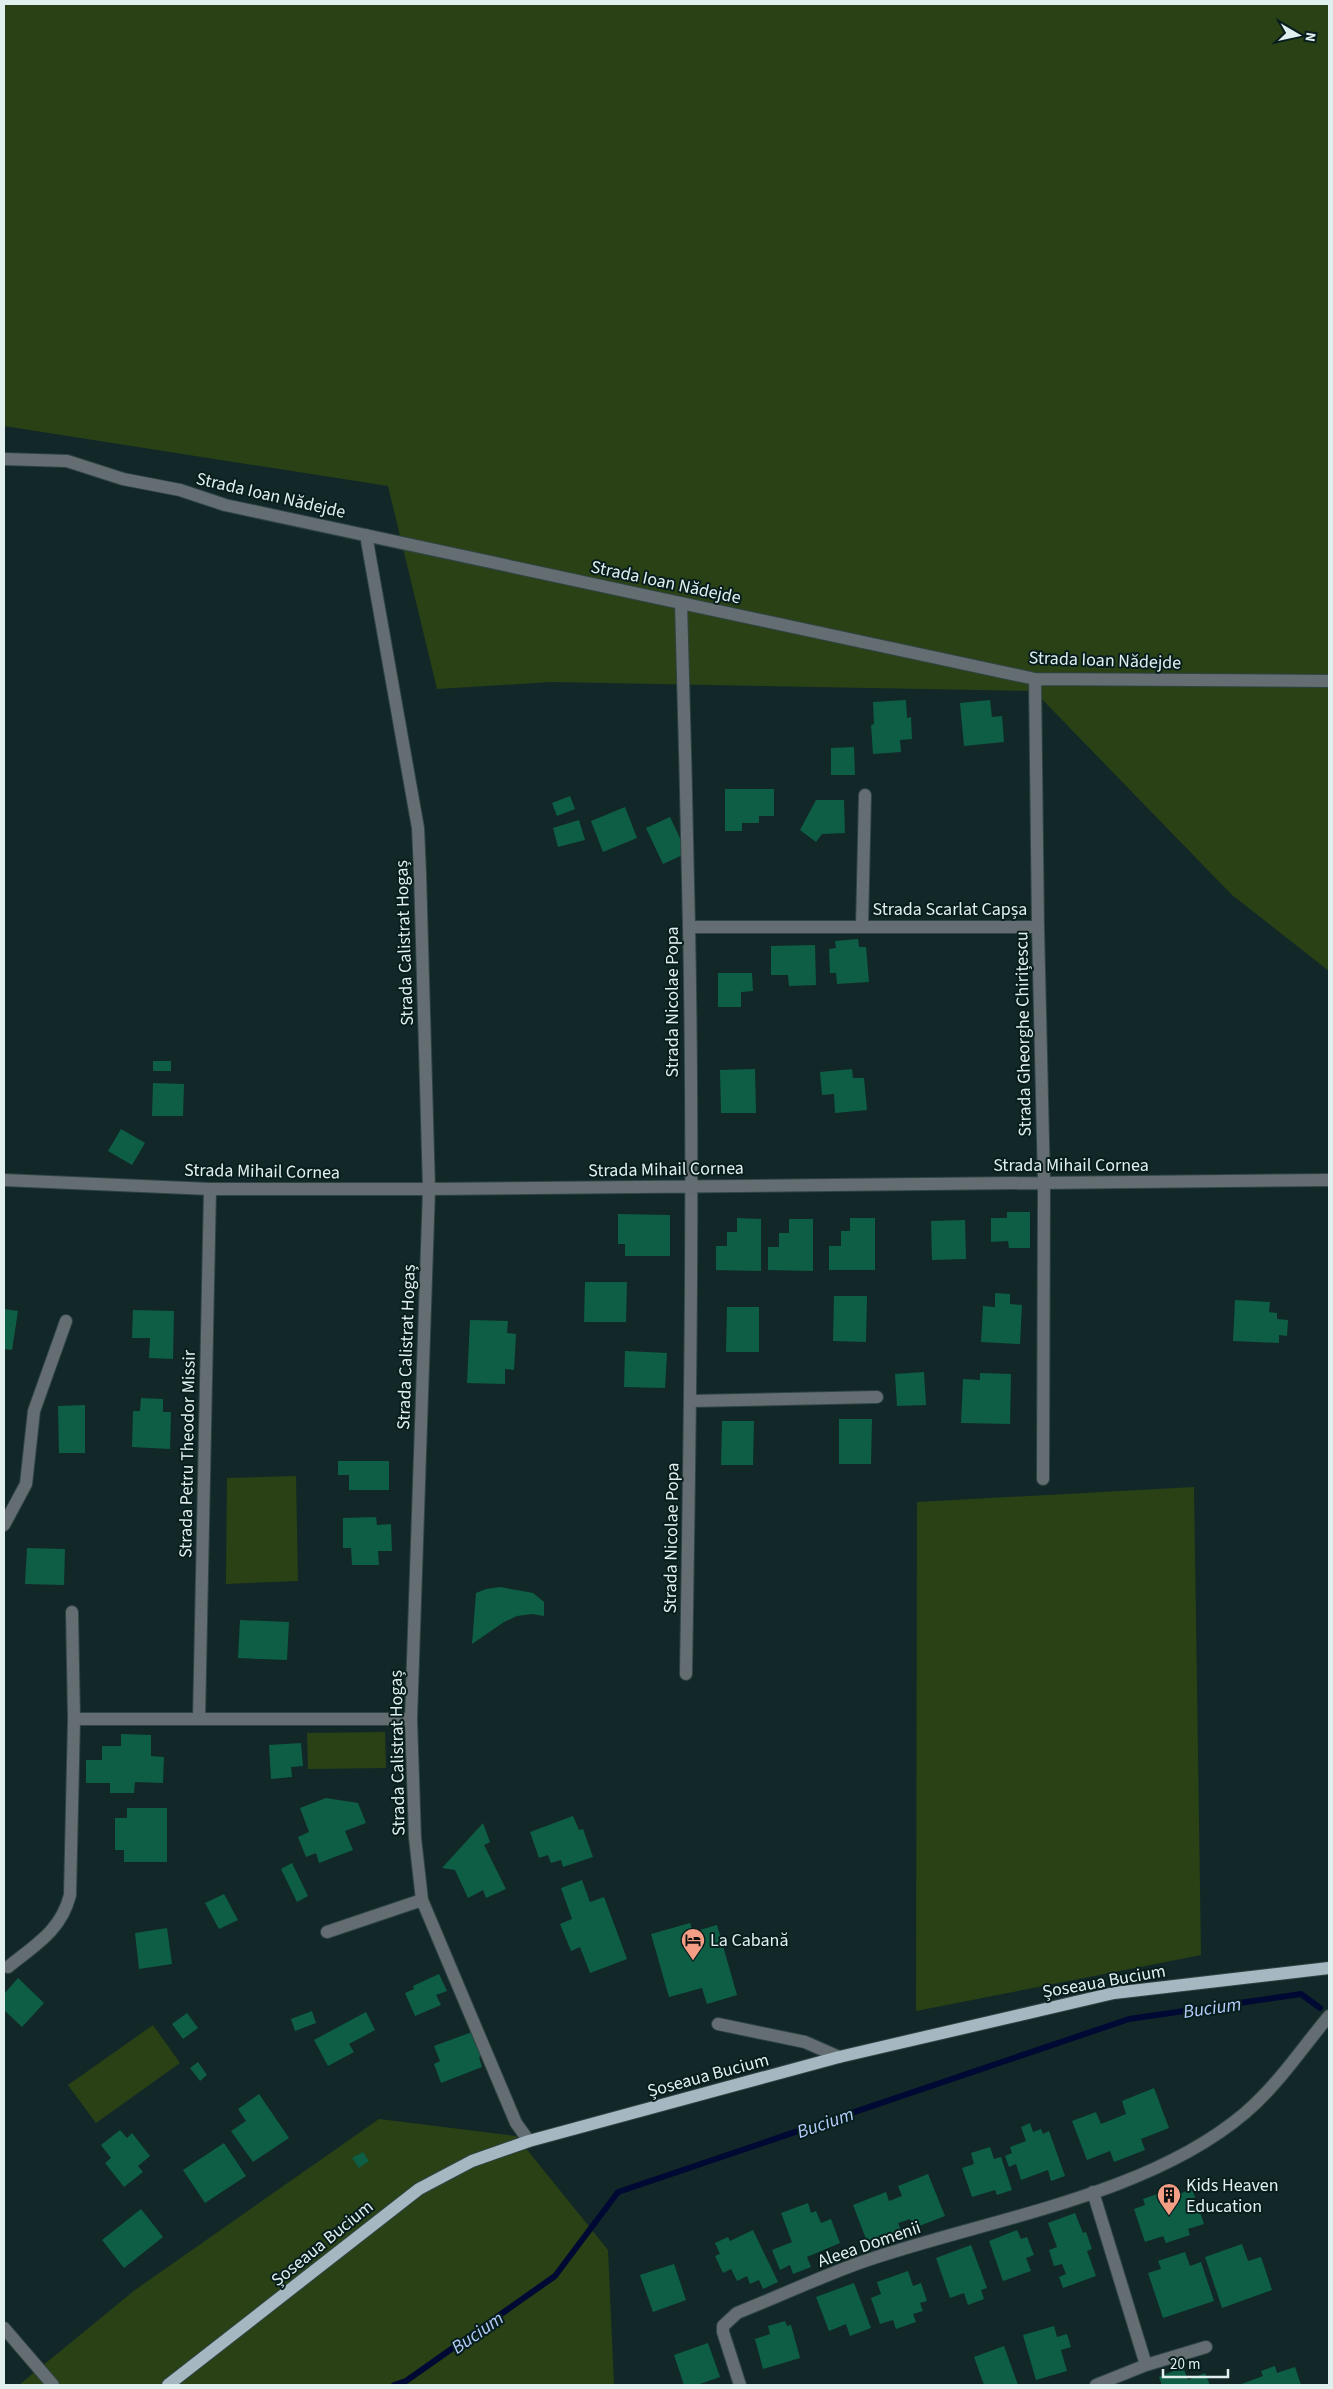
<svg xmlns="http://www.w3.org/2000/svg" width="1333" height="2389" font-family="'Source Sans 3',sans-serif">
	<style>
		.green { fill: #2a4115 }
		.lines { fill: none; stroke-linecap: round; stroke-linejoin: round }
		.stream { stroke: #000933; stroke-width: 6 }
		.building { fill: #0d5e44 }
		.minor-casing { stroke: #2f4444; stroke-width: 14 }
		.major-casing { stroke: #2f4444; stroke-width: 14 }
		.minor { stroke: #646d71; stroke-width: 12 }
		.major { stroke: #a5b7c0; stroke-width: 12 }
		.labels { text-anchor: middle; stroke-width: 4; stroke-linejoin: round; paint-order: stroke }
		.street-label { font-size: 18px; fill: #e2efef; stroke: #081e1e }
		.poi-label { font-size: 18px; fill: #e2efef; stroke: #081e1e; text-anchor: start }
		.water-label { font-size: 19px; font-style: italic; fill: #b4cefb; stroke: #081e1e }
	</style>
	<rect width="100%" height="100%" fill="#122828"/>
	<path class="green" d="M 4,4 L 1329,4 L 1329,971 L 1232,895 L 1034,691 L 551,682 L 437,689 L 388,486 L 4,426 Z
		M 296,1476 L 298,1581 L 226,1584 L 227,1478 Z
		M 1194,1487 L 1201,1955 L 916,2011 L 917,1502 Z
		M 385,1732 L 386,1768 L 308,1769 L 307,1733 Z
		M 153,2025 L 180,2063 L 96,2123 L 68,2085 Z
		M 379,2119 L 516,2136 L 608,2250 L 614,2385 L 19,2385 L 135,2290 Z"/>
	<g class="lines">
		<path class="stream" d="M 394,2385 L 406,2381 L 555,2276 L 618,2192 L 1129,2019 L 1301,1994 L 1320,2008"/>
	</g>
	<path class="building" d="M 906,700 L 907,718 L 911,717 L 912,739 L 900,740 L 901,752 L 873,754 L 871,725 L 874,724 L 873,702 Z
		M 990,700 L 992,717 L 1002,716 L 1004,742 L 964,746 L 960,703 Z
		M 854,747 L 855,775 L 831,775 L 831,748 Z
		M 725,789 L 774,789 L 774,816 L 759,816 L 759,823 L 742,823 L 742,831 L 725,831 Z
		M 570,796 L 575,809 L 557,816 L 552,803 Z
		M 816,800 L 844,800 L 845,833 L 822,834 L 816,842 L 800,830 Z
		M 625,807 L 637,838 L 603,852 L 591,821 Z
		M 670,817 L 687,853 L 663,864 L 646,828 Z
		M 579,820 L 585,840 L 558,847 L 553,828 Z
		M 858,939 L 859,947 L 866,947 L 869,982 L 837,984 L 836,973 L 830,973 L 829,949 L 836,948 L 835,941 Z
		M 815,945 L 816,985 L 789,986 L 788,975 L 771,975 L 771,946 Z
		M 718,973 L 752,973 L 753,991 L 741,992 L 741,1007 L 718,1007 Z
		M 153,1061 L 171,1061 L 171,1071 L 153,1071 Z
		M 755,1069 L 756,1113 L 721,1113 L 720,1070 Z
		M 852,1069 L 853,1078 L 864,1078 L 867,1110 L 835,1113 L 834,1094 L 822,1095 L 820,1072 Z
		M 153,1083 L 184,1084 L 183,1116 L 152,1116 Z
		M 121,1129 L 145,1143 L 132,1165 L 108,1151 Z
		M 1007,1212 L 1030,1212 L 1030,1248 L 1009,1248 L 1008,1241 L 991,1242 L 991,1218 L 1007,1218 Z
		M 618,1214 L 670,1215 L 670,1256 L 625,1256 L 625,1244 L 618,1244 Z
		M 737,1218 L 761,1219 L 761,1271 L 716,1270 L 716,1246 L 727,1246 L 727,1232 L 737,1232 Z
		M 850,1218 L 875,1218 L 875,1270 L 829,1270 L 829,1246 L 841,1246 L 841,1231 L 850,1231 Z
		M 789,1219 L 813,1219 L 813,1271 L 768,1270 L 768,1247 L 779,1247 L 779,1233 L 789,1233 Z
		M 965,1220 L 966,1259 L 932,1260 L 931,1221 Z
		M 585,1282 L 627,1282 L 626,1322 L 584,1322 Z
		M 995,1293 L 1010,1294 L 1010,1304 L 1022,1305 L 1020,1344 L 981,1342 L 983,1306 L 995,1307 Z
		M 834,1296 L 867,1296 L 866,1342 L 833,1341 Z
		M 1235,1300 L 1270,1302 L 1269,1312 L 1277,1313 L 1277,1319 L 1288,1320 L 1287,1336 L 1279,1335 L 1279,1343 L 1233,1341 Z
		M 727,1307 L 759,1307 L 759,1352 L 726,1352 Z
		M 4,1309 L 18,1311 L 12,1350 L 4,1349 Z
		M 133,1310 L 174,1311 L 173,1359 L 149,1358 L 150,1338 L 132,1338 Z
		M 470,1320 L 508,1321 L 507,1333 L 516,1334 L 514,1370 L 505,1369 L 505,1384 L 467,1383 Z
		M 625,1351 L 667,1353 L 665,1388 L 624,1387 Z
		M 924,1372 L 926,1405 L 897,1406 L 895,1374 Z
		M 980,1373 L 1011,1374 L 1010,1424 L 961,1423 L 963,1379 L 980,1380 Z
		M 141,1398 L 163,1399 L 163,1412 L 171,1412 L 170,1449 L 132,1447 L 133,1411 L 140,1411 Z
		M 85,1405 L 85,1453 L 59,1453 L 58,1406 Z
		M 839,1419 L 872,1419 L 871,1464 L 839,1464 Z
		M 722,1421 L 754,1421 L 753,1465 L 721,1465 Z
		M 338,1461 L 389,1461 L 389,1490 L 349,1490 L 349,1475 L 338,1475 Z
		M 376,1517 L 377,1525 L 391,1524 L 392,1551 L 378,1551 L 379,1565 L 352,1565 L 351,1548 L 343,1548 L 343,1518 Z
		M 27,1548 L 65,1549 L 64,1585 L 25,1584 Z
		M 500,1587 L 533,1593 L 544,1602 L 544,1616 L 532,1614 L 517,1616 L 504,1622 L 472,1644 L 476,1593 L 486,1589 Z
		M 240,1620 L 289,1622 L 287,1660 L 238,1658 Z
		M 121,1734 L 151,1735 L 151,1756 L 164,1757 L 163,1783 L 135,1782 L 134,1793 L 110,1793 L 110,1783 L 86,1783 L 86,1760 L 102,1760 L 102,1746 L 121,1746 Z
		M 301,1743 L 303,1766 L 291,1767 L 292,1777 L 271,1779 L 269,1745 Z
		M 326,1798 L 358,1803 L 366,1823 L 345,1831 L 353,1850 L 319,1863 L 316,1853 L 306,1857 L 298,1837 L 309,1832 L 300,1808 Z
		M 127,1808 L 167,1808 L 167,1862 L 124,1862 L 124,1850 L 115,1850 L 115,1818 L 127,1818 Z
		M 573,1816 L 579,1830 L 583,1829 L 593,1857 L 563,1867 L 561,1860 L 551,1863 L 548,1855 L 539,1858 L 530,1832 Z
		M 483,1823 L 490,1842 L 484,1845 L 506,1889 L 486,1898 L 483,1890 L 468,1898 L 455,1870 L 442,1868 Z
		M 292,1863 L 308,1896 L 297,1902 L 281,1869 Z
		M 582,1880 L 590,1902 L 604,1897 L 627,1959 L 590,1973 L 580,1947 L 571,1951 L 560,1924 L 572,1919 L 561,1888 Z
		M 224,1894 L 238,1920 L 219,1929 L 205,1903 Z
		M 690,1923 L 693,1932 L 717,1925 L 737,1995 L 707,2004 L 702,1988 L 669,1997 L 651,1934 Z
		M 167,1928 L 172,1964 L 139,1969 L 135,1933 Z
		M 439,1974 L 447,1991 L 436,1995 L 441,2005 L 415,2016 L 405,1993 L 414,1989 L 413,1986 Z
		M 18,1978 L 44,2003 L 22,2027 L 4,2010 L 4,1994 Z
		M 312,2011 L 316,2023 L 295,2031 L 291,2019 Z
		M 366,2012 L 375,2030 L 349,2044 L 354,2052 L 328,2066 L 314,2040 Z
		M 187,2013 L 198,2028 L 183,2039 L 172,2024 Z
		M 472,2032 L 481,2056 L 479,2057 L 482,2067 L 441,2083 L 434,2064 L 440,2061 L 434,2046 Z
		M 198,2062 L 207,2075 L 200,2081 L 190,2068 Z
		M 1154,2088 L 1169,2128 L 1141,2139 L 1145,2150 L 1114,2162 L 1110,2151 L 1087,2160 L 1072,2121 L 1096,2112 L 1101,2124 L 1126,2114 L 1122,2101 Z
		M 259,2094 L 289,2138 L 253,2162 L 231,2131 L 246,2121 L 238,2109 Z
		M 1030,2123 L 1033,2132 L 1041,2129 L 1043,2134 L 1049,2131 L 1065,2176 L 1051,2181 L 1048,2170 L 1021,2180 L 1016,2164 L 1009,2167 L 1005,2156 L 1012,2153 L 1010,2147 L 1026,2141 L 1021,2127 Z
		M 120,2130 L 127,2138 L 132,2133 L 150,2156 L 138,2166 L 143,2172 L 124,2187 L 105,2163 L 111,2158 L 101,2145 Z
		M 224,2143 L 246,2176 L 205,2203 L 183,2170 Z
		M 990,2147 L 994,2159 L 1001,2157 L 1012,2190 L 997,2195 L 995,2190 L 972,2197 L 962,2168 L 974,2164 L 971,2153 Z
		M 363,2152 L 369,2161 L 359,2168 L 352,2158 Z
		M 928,2174 L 945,2216 L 914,2228 L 910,2219 L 898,2223 L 901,2231 L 868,2244 L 853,2205 L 886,2192 L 889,2201 L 902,2196 L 898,2186 Z
		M 1177,2187 L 1179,2194 L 1192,2189 L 1204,2224 L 1188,2229 L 1190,2235 L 1166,2243 L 1163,2236 L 1145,2242 L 1134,2209 L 1145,2205 L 1143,2199 Z
		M 808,2203 L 811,2213 L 816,2211 L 821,2223 L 831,2219 L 840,2243 L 807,2257 L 811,2267 L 793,2274 L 790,2265 L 780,2270 L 772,2250 L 792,2242 L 781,2213 Z
		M 141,2209 L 163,2237 L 124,2268 L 102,2240 Z
		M 1075,2213 L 1083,2233 L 1086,2232 L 1092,2249 L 1087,2251 L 1096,2276 L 1063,2288 L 1059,2277 L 1066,2274 L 1062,2264 L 1054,2266 L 1049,2250 L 1057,2247 L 1048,2223 Z
		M 753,2230 L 778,2282 L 763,2289 L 759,2280 L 750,2284 L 747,2276 L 737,2281 L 731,2269 L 723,2273 L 715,2256 L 720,2254 L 715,2243 L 728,2237 L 730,2241 Z
		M 1017,2230 L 1021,2239 L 1027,2237 L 1034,2255 L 1026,2258 L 1031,2271 L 1003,2281 L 989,2241 Z
		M 1242,2244 L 1248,2261 L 1261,2257 L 1272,2290 L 1222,2308 L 1205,2257 Z
		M 971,2245 L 987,2288 L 981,2290 L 984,2299 L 968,2305 L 964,2293 L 950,2298 L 936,2258 Z
		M 1185,2252 L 1190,2266 L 1201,2262 L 1214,2301 L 1163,2318 L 1148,2273 L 1161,2269 L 1158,2261 Z
		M 674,2264 L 686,2300 L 653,2312 L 640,2275 Z
		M 908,2271 L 913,2286 L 921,2283 L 927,2301 L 920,2303 L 923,2311 L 913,2314 L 916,2322 L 896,2329 L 893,2320 L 880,2324 L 871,2298 L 881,2294 L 877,2282 Z
		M 854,2283 L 871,2328 L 850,2336 L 846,2324 L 829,2331 L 816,2297 Z
		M 785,2321 L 787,2326 L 791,2325 L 800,2358 L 763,2369 L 755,2339 L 770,2334 L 768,2326 Z
		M 1054,2326 L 1057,2337 L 1067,2334 L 1071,2347 L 1061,2350 L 1067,2371 L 1036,2380 L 1023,2335 Z
		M 708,2343 L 720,2377 L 697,2385 L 684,2385 L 674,2355 Z
		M 1004,2346 L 1018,2385 L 984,2385 L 974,2357 Z
		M 1275,2366 L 1277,2373 L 1295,2367 L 1301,2385 L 1239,2385 L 1263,2376 L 1261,2371 Z
		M 1183,2367 L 1188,2380 L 1205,2373 L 1210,2385 L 1162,2385 L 1159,2377 Z"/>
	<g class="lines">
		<g class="minor-casing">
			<path id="minor" d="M 4,459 L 67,461 L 123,479 L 180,490 L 225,505 L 1035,679 L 1329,681
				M 366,535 L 418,828 L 420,873 L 429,1189 L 411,1719 L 415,1838 L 422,1900 L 516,2123 L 529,2141
				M 681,603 C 684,711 687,818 689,926 C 694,1175 690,1425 686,1674
				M 1035,679 L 1038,927 L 1044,1182 L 1043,1479
				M 689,927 L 1038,927
				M 862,927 L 865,795
				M 4,1180 L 210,1189 L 429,1189 L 1329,1180
				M 690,1401 L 877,1397
				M 4,1525 L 26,1484 L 34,1411 L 66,1321
				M 74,1719 L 411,1719
				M 199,1719 L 210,1189
				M 327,1932 L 422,1900
				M 8,1967 C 35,1945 61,1931 70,1895 L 74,1719 L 72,1612
				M 718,2024 L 805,2042 L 839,2057
				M 1093,2192 L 1146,2365
				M 4,2328 L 53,2385
				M 740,2385 L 723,2332 L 723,2326 L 737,2313 C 777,2297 818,2278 859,2263 C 981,2220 1145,2198 1245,2113 C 1278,2085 1302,2048 1329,2016
				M 1096,2385 L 1146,2365 L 1206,2347"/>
		</g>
		<g class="major-casing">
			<path id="major" d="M 168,2385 L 419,2189 L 472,2161 L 529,2141 L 839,2057 L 1114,1993 L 1329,1968"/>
		</g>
		<use href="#minor" class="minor"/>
		<use href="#major" class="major"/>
	</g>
	<defs>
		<g id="hotel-pin" transform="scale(1.25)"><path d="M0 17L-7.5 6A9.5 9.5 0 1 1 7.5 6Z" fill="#f49e86" stroke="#081e1e"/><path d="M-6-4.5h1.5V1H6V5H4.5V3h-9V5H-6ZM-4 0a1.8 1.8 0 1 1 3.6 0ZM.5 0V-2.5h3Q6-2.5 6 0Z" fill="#111"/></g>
		<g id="building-pin" transform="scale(1.25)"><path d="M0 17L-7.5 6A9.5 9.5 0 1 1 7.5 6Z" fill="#f49e86" stroke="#081e1e"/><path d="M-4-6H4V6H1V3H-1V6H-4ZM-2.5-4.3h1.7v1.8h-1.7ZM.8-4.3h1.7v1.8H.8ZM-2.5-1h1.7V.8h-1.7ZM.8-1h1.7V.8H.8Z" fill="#111"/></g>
	</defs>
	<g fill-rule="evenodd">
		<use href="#hotel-pin" x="693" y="1940"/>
		<use href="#building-pin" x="1169" y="2195"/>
	</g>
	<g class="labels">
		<g class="street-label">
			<text transform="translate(271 495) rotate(13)" y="6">Strada Ioan Nădejde</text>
			<text transform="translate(666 582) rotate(12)" y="6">Strada Ioan Nădejde</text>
			<text transform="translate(1105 660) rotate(2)" y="6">Strada Ioan Nădejde</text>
			<text x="950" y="915">Strada Scarlat Capșa</text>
			<text transform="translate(404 943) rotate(-92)" y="6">Strada Calistrat Hogaș</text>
			<text transform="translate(672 1002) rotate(-90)" y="6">Strada Nicolae Popa</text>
			<text transform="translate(1023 1034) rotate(-91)" y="6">Strada Gheorghe Chirițescu</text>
			<text x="1071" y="1171">Strada Mihail Cornea</text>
			<text transform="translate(666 1169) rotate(-1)" y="6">Strada Mihail Cornea</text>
			<text transform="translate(262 1171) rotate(1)" y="6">Strada Mihail Cornea</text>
			<text transform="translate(406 1347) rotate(-88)" y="6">Strada Calistrat Hogaș</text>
			<text transform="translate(187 1454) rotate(-89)" y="6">Strada Petru Theodor Missir</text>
			<text transform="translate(671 1538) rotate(-89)" y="6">Strada Nicolae Popa</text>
			<text transform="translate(397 1753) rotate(-91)" y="6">Strada Calistrat Hogaș</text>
			<text transform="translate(1104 1981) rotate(-10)" y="6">Șoseaua Bucium</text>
			<text transform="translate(708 2075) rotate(-15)" y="6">Șoseaua Bucium</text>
			<text transform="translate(322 2243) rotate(-39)" y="6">Șoseaua Bucium</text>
			<text transform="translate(869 2244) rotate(-19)" y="6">Aleea Domenii</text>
		</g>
		<g class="poi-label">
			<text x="710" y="1946">La Cabană</text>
			<text x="1186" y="2191">Kids Heaven<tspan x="1186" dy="21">Education</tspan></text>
		</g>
		<g class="water-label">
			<text transform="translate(1212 2007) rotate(-8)" y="7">Bucium</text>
			<text transform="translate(825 2122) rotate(-19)" y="7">Bucium</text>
			<text transform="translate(477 2332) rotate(-35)" y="7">Bucium</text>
		</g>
	</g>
	<rect width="1333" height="2389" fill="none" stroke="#e2efef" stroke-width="10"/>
	<g transform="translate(1298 35) rotate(99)" stroke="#081e1e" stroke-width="4" paint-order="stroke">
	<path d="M0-4L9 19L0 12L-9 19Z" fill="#e2efef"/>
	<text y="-8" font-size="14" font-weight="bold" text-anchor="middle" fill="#e2efef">N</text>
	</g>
	<path d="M1163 2369v8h65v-8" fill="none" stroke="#e2efef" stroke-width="2.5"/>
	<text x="1170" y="2369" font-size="15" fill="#e2efef" stroke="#081e1e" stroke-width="4" paint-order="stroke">20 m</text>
</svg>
